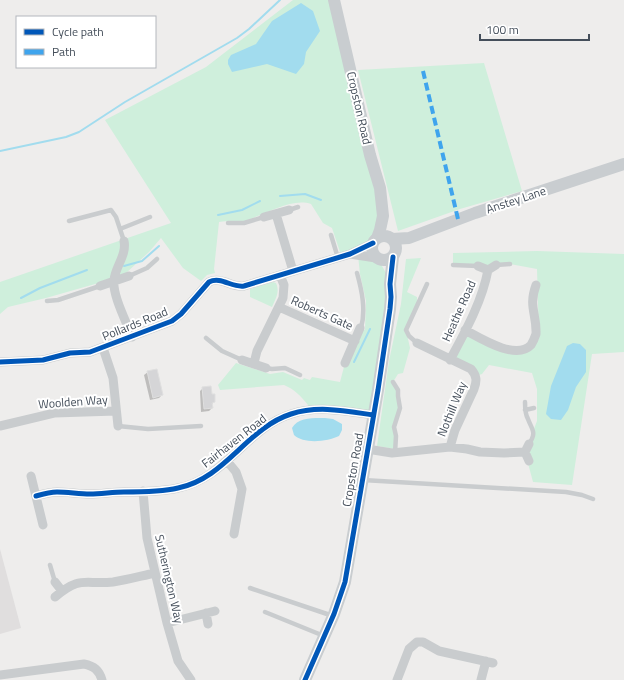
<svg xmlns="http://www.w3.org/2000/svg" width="624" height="680" font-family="'Titillium Web',sans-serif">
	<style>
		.education { fill: #e0dede }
		.green { fill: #cfefdc }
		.water { fill: #a2dcee }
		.shadow { fill: #0003 }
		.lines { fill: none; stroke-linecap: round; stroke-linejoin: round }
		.stream { stroke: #a2dcee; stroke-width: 2 }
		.building { fill: #d5d5d7; stroke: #dfdfdf }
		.lane { stroke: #c9ccce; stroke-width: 4.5 }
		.street { stroke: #c9ccce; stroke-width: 9 }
		.secondary { stroke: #c9cdd0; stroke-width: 12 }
		.quiet { stroke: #3fa4ed; stroke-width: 4; stroke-dasharray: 8 4; stroke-linecap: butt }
		.cycleway-casing { stroke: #fff; stroke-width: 8 }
		.cycleway { stroke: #0057b8; stroke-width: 5 }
		.labels { text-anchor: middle; stroke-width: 4; stroke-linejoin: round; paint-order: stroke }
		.street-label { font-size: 12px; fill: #444e5a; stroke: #fff }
	</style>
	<rect width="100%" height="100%" fill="#eeedec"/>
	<path class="education" d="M 0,549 L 21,628 L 0,634 Z"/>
	<path class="green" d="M 293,0 L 333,0 L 380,188 L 377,238 L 350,254 L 340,252 L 332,228 L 323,223 L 311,204 C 291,197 263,216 244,221 C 236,223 227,220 219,222 L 214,269 L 215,273 L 207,275 L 201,281 L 183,268 L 161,238 L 149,252 L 126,273 L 115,279 L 95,284 L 46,298 L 8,307 L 0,314 L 0,282 L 171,223 L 105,120 L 206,67 Z
		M 484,63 L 522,191 L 460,209 L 398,231 L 358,70 Z
		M 537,251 L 624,254 L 624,352 L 592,354 L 572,485 L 533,482 L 525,452 L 537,421 L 537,389 L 532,373 L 489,365 L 482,374 L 476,376 L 451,358 L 466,333 L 526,352 L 539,339 L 537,269 L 510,264 L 478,266 L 453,265 L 453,253 Z
		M 358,255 L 378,259 L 386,273 L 390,284 L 373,415 L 307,410 L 308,405 C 301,396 294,389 284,385 L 220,390 L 218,385 L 236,363 L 270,374 L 283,372 L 302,380 L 304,378 L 310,380 L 312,377 L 340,382 L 345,363 L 360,328 L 365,330 L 366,301 L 360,274 Z
		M 421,258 L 407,292 L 417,297 L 417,308 L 406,330 L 410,348 L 403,373 L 398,374 L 393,382 L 398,390 L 400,408 L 394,427 L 395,449 L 377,446 L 389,361 L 401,304 L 406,259 Z
		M 273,282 L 276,283 C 280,292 276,298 272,307 L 250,297 L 250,289 Z"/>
	<path class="water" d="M 301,3 L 313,11 L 320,31 L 306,52 L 304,64 L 296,74 L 267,64 L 232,72 L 228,64 L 228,60 L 231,55 L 256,44 L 272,21 Z
		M 573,343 L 580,344 L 586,350 L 586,372 L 576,387 L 568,410 L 561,420 L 551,419 L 546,414 L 551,386 L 567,346 Z
		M 325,418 L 333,419 L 342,424 L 342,430 L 339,436 C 327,442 303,444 294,435 L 292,428 C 298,417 314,418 325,418 Z"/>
	<path class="shadow" d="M 148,372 L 162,395 L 159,398 L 150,400 L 144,375 Z
		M 203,388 L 211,395 L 214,402 L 212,404 L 212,408 L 209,411 L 201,412 L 200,391 Z"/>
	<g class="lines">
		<path class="stream" d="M 0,151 L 66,137 L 79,132 L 125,102 L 237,38 L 249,29 L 280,0
			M 280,196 L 305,194 L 321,200
			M 218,215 L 242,210 L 260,201
			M 124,266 L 142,261 L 159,246
			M 21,298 L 40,288 L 87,270
			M 354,362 L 370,329"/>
	</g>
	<path class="building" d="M 157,369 L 163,395 L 153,398 L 147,371 Z
		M 211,386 L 212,394 L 215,394 L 215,402 L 212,403 L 213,408 L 204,409 L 202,387 Z"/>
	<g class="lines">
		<path class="lane" d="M 289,210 L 298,207
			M 69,221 L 111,210 L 116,217 L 124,241
			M 228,223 L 244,223 L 264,217
			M 120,229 L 150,217
			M 331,235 L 338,258
			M 453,265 L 478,266
			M 496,265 L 510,264
			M 357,273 C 362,291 366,310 361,328
			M 129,276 L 147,268 L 157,259
			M 47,301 L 58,300 L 100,286
			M 206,338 L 222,351 L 242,360
			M 417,343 L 409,336 L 406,330 L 427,284
			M 266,368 L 272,369 L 285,368 L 300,375
			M 393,382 L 398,390 L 398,396 L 400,408 L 394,427 L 396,436 L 395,453
			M 525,402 C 525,407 525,414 528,419 C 532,430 537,432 529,444
			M 525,410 L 534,408
			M 118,426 L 148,429 L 201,426
			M 363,480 L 566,492 L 582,495 L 593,499
			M 50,565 L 55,582
			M 250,588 L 333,616
			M 265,612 L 324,636"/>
		<path class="street" d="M 276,214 L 293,271
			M 264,217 L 289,210
			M 124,241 C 127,255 115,267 114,280 C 112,295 127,323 132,337
			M 350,254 L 376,258
			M 478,266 L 488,270 L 496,265
			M 100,286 L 129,276
			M 279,307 L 355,341
			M 465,330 C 480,338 516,361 531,345 C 533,342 535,337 536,334 C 537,314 528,307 536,285
			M 417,343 L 471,369 C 477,376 477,381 474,389 L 455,430 L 450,447
			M 103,348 L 113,378 L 118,426
			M 242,360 L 266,368
			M 450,360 C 465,332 482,302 488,270
			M 0,362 L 43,360 L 70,353 L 90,352 L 98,349 L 172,321 L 181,314 L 209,282 C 221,276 232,288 244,286 L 350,254 L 373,243
			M 254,363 L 257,351 L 283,298 L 284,285 L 280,275
			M 345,363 L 360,328
			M 0,426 L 54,413 L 116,411
			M 529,444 L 525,452 L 529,461
			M 367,449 L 392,453 L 450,447 L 467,449 L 480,452 L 504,453 L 525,452
			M 227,461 L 236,472 L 242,489 L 234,534
			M 31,476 L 43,525
			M 143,491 L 147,538 L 167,623 L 178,661 L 191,680
			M 36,496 C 43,494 50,492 57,492 C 68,492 79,494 90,494 C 101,494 113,492 124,492 C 142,492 161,492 178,488 C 225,479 247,428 291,414 C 318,405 346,411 373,415
			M 55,582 L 62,591
			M 55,597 C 81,575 84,585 113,582 C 127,580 141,576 155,573
			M 206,613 L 208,624
			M 167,623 L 215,611
			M 0,675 L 84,664 C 94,666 99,670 102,680
			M 397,680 L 409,649 L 417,642 L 423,642 L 439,651 L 493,663
			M 481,680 L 486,661"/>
		<path class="secondary" d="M 334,0 L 370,155 L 380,188 L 383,216 L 380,230 L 377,238
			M372 248a12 12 0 1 1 24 0a12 12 0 1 1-24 0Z
			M 392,239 L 409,238 L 475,213 L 624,164
			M 305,680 L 334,614 L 345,582 L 378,390 L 390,309 L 391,297 L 390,284 L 393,257"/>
		<path class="quiet" d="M 423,71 L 458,219"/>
		<g class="cycleway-casing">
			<path id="cycleway" d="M 0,362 L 43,360 L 70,353 L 90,352 L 98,349 L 172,321 L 181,314 L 209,282 C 221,276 232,288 244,286 L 350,254 L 373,243
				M 36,496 C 43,494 50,492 57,492 C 68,492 79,494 90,494 C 101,494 113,492 124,492 C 142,492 161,492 178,488 C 225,479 247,428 291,414 C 318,405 346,411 373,415
				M 305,680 L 334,614 L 345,582 L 378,390 L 390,309 L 391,297 L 390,284 L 393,257"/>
		</g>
		<use href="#cycleway" class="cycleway"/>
	</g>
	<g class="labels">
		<g class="street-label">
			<text transform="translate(359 108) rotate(77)" y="4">Cropston Road</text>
			<text transform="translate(516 200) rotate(-18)" y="4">Anstey Lane</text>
			<text transform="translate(459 311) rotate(-66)" y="4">Heathe Road</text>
			<text transform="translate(322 313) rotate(24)" y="4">Roberts Gate</text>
			<text transform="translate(135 324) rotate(-22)" y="4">Pollards Road</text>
			<text transform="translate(73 402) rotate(-4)" y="4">Woolden Way</text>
			<text transform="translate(452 409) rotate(-68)" y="4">Nothill Way</text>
			<text transform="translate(234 441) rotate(-38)" y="4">Fairhaven Road</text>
			<text transform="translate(353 470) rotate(-80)" y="4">Cropston Road</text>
			<text transform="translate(169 579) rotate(77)" y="4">Sutherington Way</text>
		</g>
	</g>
	<rect x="16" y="16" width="140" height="52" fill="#ffffff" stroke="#b4b8bd"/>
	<rect x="24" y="29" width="20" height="6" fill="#0057b8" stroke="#b4b8bd"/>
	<text x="52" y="36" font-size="12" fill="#444e5a">Cycle path</text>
	<rect x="24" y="49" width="20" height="6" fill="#3fa4ed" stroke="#b4b8bd"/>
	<text x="52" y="56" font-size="12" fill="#444e5a">Path</text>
	<path d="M480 34v6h109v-6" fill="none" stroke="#444e5a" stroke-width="2"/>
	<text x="486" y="34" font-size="12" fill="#444e5a" stroke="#ffffff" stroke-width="3" paint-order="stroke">100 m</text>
</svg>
